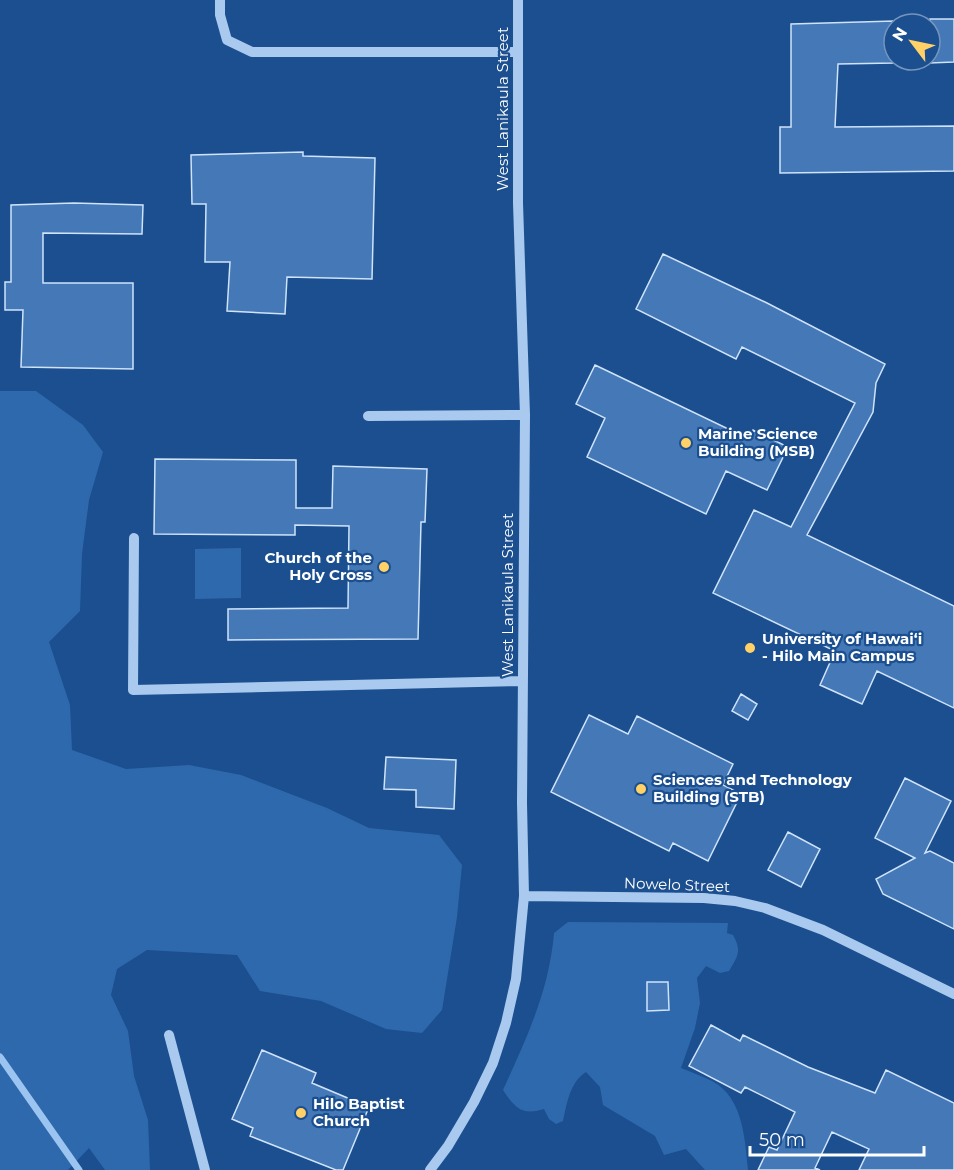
<svg xmlns="http://www.w3.org/2000/svg" width="954" height="1170" font-family="Montserrat,sans-serif">
	<style>
		.green { fill: #2e69ad }
		.lines { fill: none; stroke-linecap: round; stroke-linejoin: round }
		.stream { stroke: #9cc4f0; stroke-width: 7 }
		.building { fill: #4478b7; stroke: #cfe3fa; stroke-width: 1.5 }
		.minor { stroke: #a9c9ee; stroke-width: 10 }
		.poi-dot { fill: #ffd166; stroke: #1b4f8f; stroke-width: 2 }
		.labels { text-anchor: middle; stroke-width: 4.5; stroke-linejoin: round; paint-order: stroke }
		.street-label { font-size: 15px; fill: #fff; stroke: #1b4f8f }
		.poi-label { font-size: 15px; font-weight: bold; fill: #fff; stroke: #1b4f8f; text-anchor: start }
	</style>
	<rect width="100%" height="100%" fill="#1b4f8f"/>
	<path class="green" d="M 0,391 L 36,391 L 83,425 L 103,452 L 89,500 L 82,554 L 80,611 L 49,642 L 70,705 L 72,750 L 126,769 L 189,765 L 241,775 L 327,808 L 369,828 L 439,835 L 462,865 L 457,917 L 442,1010 L 422,1033 L 386,1029 L 321,1001 L 260,991 L 237,955 L 147,950 L 117,969 L 111,995 L 128,1031 L 134,1076 L 148,1120 L 150,1170 L 105,1170 L 89,1148 L 68,1170 L 0,1170 Z
		M 241,548 L 241,598 L 195,599 L 195,549 Z
		M 568,922 L 728,923 L 727,933 L 733,935 C 742,951 738,956 729,971 L 720,973 L 706,966 L 697,978 L 700,1003 L 695,1028 L 681,1068 C 691,1072 702,1076 712,1081 C 743,1097 745,1139 748,1170 L 705,1170 L 686,1149 L 664,1155 L 655,1136 L 603,1105 L 600,1087 L 586,1072 C 570,1082 567,1103 563,1121 L 556,1124 L 549,1119 L 544,1109 C 522,1116 515,1108 503,1090 C 527,1037 549,991 554,933 Z"/>
	<g class="lines">
		<path class="stream" d="M 0,1057 L 79,1170"/>
	</g>
	<path class="building" d="M 930,19 L 954,19 L 954,62 L 930,63 Z
		M 894,21 L 894,63 L 838,64 L 835,127 L 954,126 L 954,171 L 780,173 L 780,127 L 791,127 L 791,24 Z
		M 303,152 L 303,156 L 375,158 L 372,279 L 287,277 L 285,314 L 227,311 L 230,262 L 205,262 L 206,204 L 192,204 L 191,155 Z
		M 74,203 L 143,205 L 142,234 L 43,233 L 43,283 L 133,283 L 133,369 L 21,367 L 23,310 L 5,310 L 5,282 L 11,282 L 11,205 Z
		M 663,254 L 767,303 L 885,364 L 876,383 L 873,412 L 807,535 L 954,606 L 954,708 L 877,671 L 862,704 L 820,685 L 835,651 L 713,593 L 754,510 L 791,527 L 855,403 L 742,347 L 736,359 L 636,309 Z
		M 595,365 L 749,439 L 753,430 L 788,447 L 767,490 L 726,471 L 706,514 L 587,457 L 605,418 L 576,404 Z
		M 155,459 L 296,460 L 296,508 L 332,508 L 333,466 L 427,469 L 425,522 L 421,522 L 418,639 L 228,640 L 228,609 L 348,608 L 349,526 L 295,525 L 295,535 L 154,534 Z
		M 741,694 L 757,704 L 748,720 L 732,711 Z
		M 589,715 L 628,734 L 637,716 L 733,764 L 723,785 L 741,794 L 708,861 L 673,843 L 669,851 L 551,792 Z
		M 386,757 L 456,760 L 454,809 L 416,807 L 416,790 L 384,789 Z
		M 905,778 L 951,801 L 925,853 L 930,851 L 954,863 L 954,929 L 883,894 L 876,879 L 915,858 L 875,838 Z
		M 788,832 L 820,849 L 801,887 L 768,870 Z
		M 647,982 L 668,982 L 669,1010 L 647,1011 Z
		M 711,1025 L 740,1041 L 743,1035 L 808,1067 L 875,1093 L 886,1070 L 954,1103 L 954,1170 L 859,1170 L 869,1149 L 832,1132 L 815,1168 L 820,1170 L 758,1170 L 769,1147 L 777,1150 L 795,1112 L 745,1087 L 741,1093 L 689,1066 Z
		M 262,1050 L 316,1073 L 312,1083 L 369,1107 L 343,1170 L 336,1170 L 250,1136 L 253,1128 L 232,1119 Z"/>
	<g class="lines">
		<path class="minor" d="M 220,0 L 220,15 L 227,40 L 252,52 L 518,52
			M 368,416 L 525,415
			M 134,538 L 133,690 L 523,681
			M 524,896 L 704,898 L 735,901 L 765,908 L 823,930 L 954,994
			M 169,1035 L 205,1170
			M 430,1170 L 448,1146 L 474,1102 L 493,1063 L 506,1023 L 516,979 L 524,896 L 522,803 L 525,415 L 518,203 L 518,0"/>
	</g>
	<g class="poi-dot">
		<circle cx="686" cy="443" r="6"/>
		<circle cx="384" cy="567" r="6"/>
		<circle cx="750" cy="648" r="6"/>
		<circle cx="641" cy="789" r="6"/>
		<circle cx="301" cy="1113" r="6"/>
	</g>
	<g class="labels">
		<g class="street-label">
			<text transform="translate(503 109) rotate(-90)" y="5">West Lanikaula Street</text>
			<text transform="translate(508 595) rotate(-90)" y="5">West Lanikaula Street</text>
			<text transform="translate(677 885) rotate(2)" y="5">Nowelo Street</text>
		</g>
		<g class="poi-label">
			<text x="698" y="439">Marine Science<tspan x="698" dy="17">Building (MSB)</tspan></text>
			<text x="372" y="563" text-anchor="end">Church of the<tspan x="372" dy="17">Holy Cross</tspan></text>
			<text x="762" y="644">University of Hawaiʻi<tspan x="762" dy="17">- Hilo Main Campus</tspan></text>
			<text x="653" y="785">Sciences and Technology<tspan x="653" dy="17">Building (STB)</tspan></text>
			<text x="313" y="1109">Hilo Baptist<tspan x="313" dy="17">Church</tspan></text>
		</g>
	</g>
	<g transform="translate(912 42) rotate(302)"><circle r="28" fill="#1b4f8f" stroke="#7695bc" stroke-width="1.5"/>
	<path d="M0-4.5L10 22L0 15L-10 22Z" fill="#ffd166"/>
	<text y="-9" font-size="16" font-weight="bold" text-anchor="middle" fill="#ffffff">N</text>
	</g>
	<path d="M750 1146v9h174v-9" fill="none" stroke="#ffffff" stroke-width="3"/>
	<text x="759" y="1146" font-size="18" fill="#ffffff" stroke="#1b4f8f" stroke-width="4.5" paint-order="stroke">50 m</text>
</svg>
